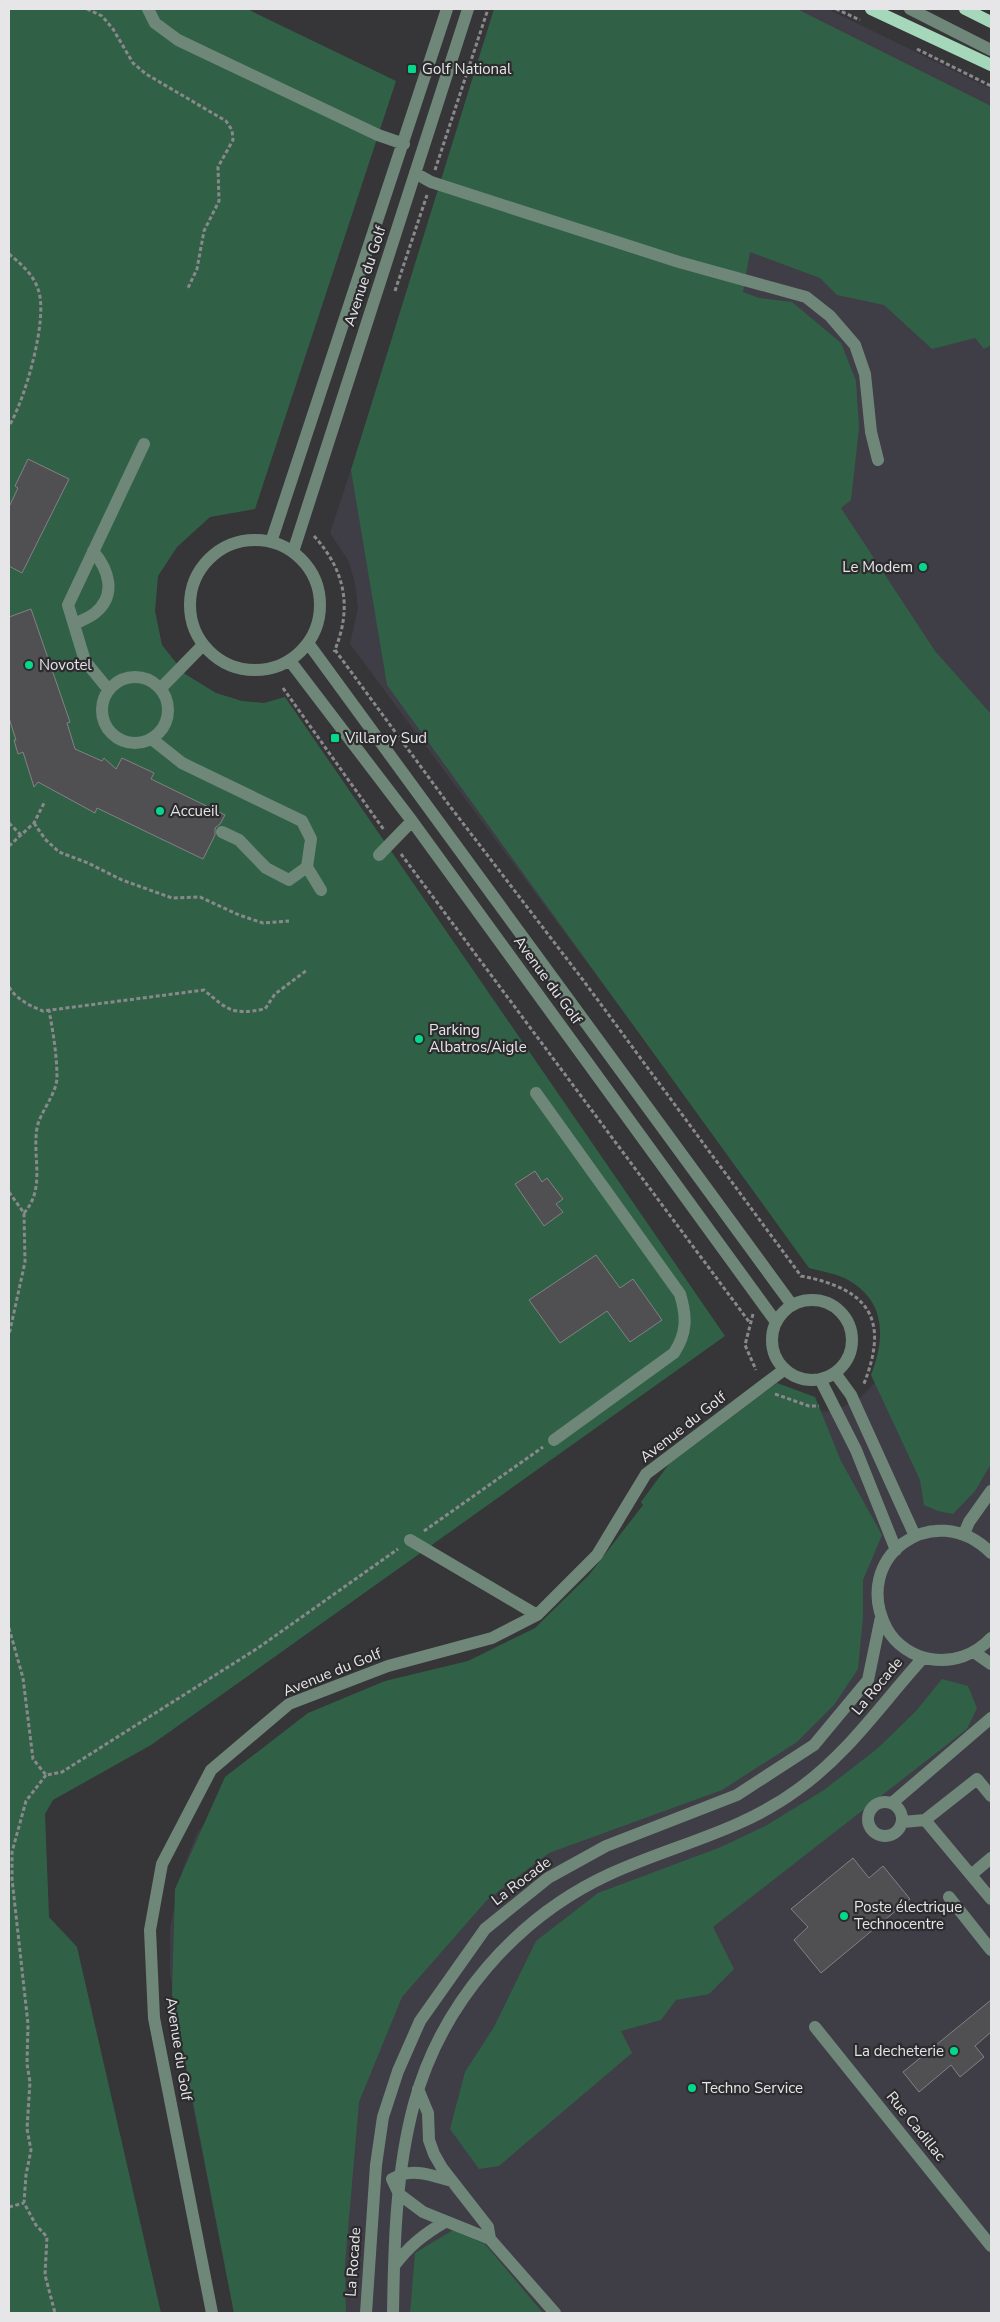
<svg xmlns="http://www.w3.org/2000/svg" width="1000" height="2322" font-family="'Nunito Sans',sans-serif">
	<style>
		.built { fill: #3f3d46 }
		.green { fill: #306147 }
		.building { fill: #505053; stroke: #828184 }
		.lines { fill: none; stroke-linecap: round; stroke-linejoin: round }
		.path { stroke: #89898c; stroke-width: 3; stroke-dasharray: 4 2.5; stroke-linecap: butt }
		.minor { stroke: #6f8779; stroke-width: 12 }
		.major { stroke: #a5d8ba; stroke-width: 12 }
		.poi-dot { fill: #04d98b; stroke: #2c2c2f; stroke-width: 2 }
		.labels { text-anchor: middle; stroke-width: 4.5; stroke-linejoin: round; paint-order: stroke }
		.poi-label { font-size: 15px; fill: #e6e6e8; stroke: #2c2c2f; text-anchor: start }
		.street-label { font-size: 15px; fill: #e6e6e8; stroke: #2c2c2f }
	</style>
	<rect width="100%" height="100%" fill="#363639"/>
	<path class="built" d="M 503,9 L 828,9 L 991,89 L 991,2313 L 234,2313 L 191,2096 L 170,1973 L 170,1927 L 182,1871 L 197,1833 L 242,1779 L 543,1638 L 787,1409 L 832,1412 L 859,1399 L 876,1382 L 889,1341 L 876,1305 L 851,1279 L 811,1264 L 350,644 L 358,608 L 355,584 L 349,562 L 330,533 Z"/>
	<path class="green" d="M 9,9 L 247,9 L 396,81 L 255,509 L 210,517 L 177,547 L 158,576 L 155,611 L 162,645 L 185,674 L 216,693 L 242,701 L 264,703 L 285,697 L 725,1336 L 151,1745 L 53,1800 L 45,1814 L 49,1917 L 77,1947 L 161,2313 L 9,2313 Z
		M 494,9 L 797,9 L 991,106 L 991,345 L 984,349 L 975,338 L 932,349 L 884,305 L 837,295 L 820,278 L 750,252 L 743,292 L 759,298 L 792,302 L 841,343 L 856,381 L 859,428 L 851,500 L 841,508 L 935,651 L 991,714 L 991,1464 L 975,1491 L 953,1514 L 938,1511 L 924,1505 L 920,1480 L 871,1375 C 884,1342 887,1305 853,1283 C 841,1274 823,1272 809,1268 L 387,685 L 351,470 Z
		M 777,1383 L 815,1397 L 841,1461 L 882,1535 L 863,1580 L 863,1617 L 858,1669 L 834,1705 L 797,1742 L 722,1790 L 549,1853 L 487,1900 L 402,1997 L 359,2102 L 345,2265 L 346,2313 L 234,2313 L 172,1994 L 175,1889 L 225,1777 L 308,1713 L 385,1681 L 468,1661 L 535,1628 L 589,1575 L 643,1505 L 641,1502 L 669,1464 Z
		M 942,1679 L 968,1686 L 977,1708 L 967,1729 L 713,1927 L 734,1969 L 709,1994 L 676,2000 L 661,2020 L 621,2031 L 632,2053 L 499,2166 L 479,2169 L 450,2129 L 465,2072 L 494,2027 L 536,1941 L 598,1893 L 721,1847 L 767,1825 L 824,1790 L 878,1748 L 916,1711 Z
		M 453,2230 L 485,2244 L 543,2313 L 410,2313 L 415,2253 Z"/>
	<path class="building" d="M 28,459 L 69,479 L 22,573 L 9,566 L 9,507 L 18,488 L 15,486 Z
		M 31,609 L 70,722 L 67,723 L 75,749 L 102,761 L 104,758 L 116,769 L 122,758 L 154,773 L 151,779 L 225,815 L 220,824 L 215,828 L 215,835 L 203,859 L 97,808 L 95,813 L 38,782 L 34,787 L 23,752 L 18,754 L 14,740 L 16,740 L 9,718 L 9,617 Z
		M 535,1171 L 542,1182 L 547,1178 L 563,1199 L 556,1204 L 563,1212 L 544,1226 L 515,1184 Z
		M 596,1255 L 620,1288 L 633,1279 L 662,1320 L 630,1342 L 607,1311 L 560,1343 L 529,1300 Z
		M 853,1858 L 869,1878 L 883,1866 L 910,1899 L 821,1973 L 794,1940 L 808,1927 L 791,1909 Z
		M 991,2000 L 991,2032 L 975,2046 L 984,2057 L 960,2077 L 951,2065 L 919,2092 L 903,2072 Z"/>
	<g class="lines">
		<path class="path" d="M 87,9 L 102,16 L 113,29 L 133,63 L 146,74 L 226,121 L 232,130 L 233,140 L 218,167 L 219,201 L 204,231 L 197,269 L 187,290
			M 836,9 L 860,20
			M 917,49 L 991,86
			M 435,170 L 488,9
			M 9,254 C 20,263 33,274 38,289 C 49,317 25,400 9,426
			M 395,291 L 427,195
			M 314,536 C 345,570 353,608 334,652
			M 335,650 L 449,805 L 583,980 L 801,1276 C 870,1289 890,1320 863,1386
			M 283,688 L 384,830
			M 9,823 L 21,835
			M 34,823 L 45,839 L 59,852 L 88,863 L 122,880 L 172,898 L 200,897 L 239,915 L 263,923 L 289,921
			M 9,846 L 34,823 L 45,801
			M 401,854 L 750,1323
			M 9,987 C 16,999 30,1006 43,1011 L 204,990 C 229,1011 232,1015 265,1009 L 275,994 L 307,970
			M 9,1192 L 24,1213 L 25,1262 L 9,1335
			M 24,1213 C 46,1188 32,1158 37,1128 C 40,1112 56,1095 57,1078 C 57,1055 53,1032 49,1010
			M 753,1314 L 745,1345 L 756,1370
			M 775,1394 L 809,1406 L 819,1406
			M 424,1531 L 543,1447
			M 9,1628 L 23,1678 L 33,1759 L 46,1775 L 62,1772 L 258,1648 L 398,1549
			M 46,1775 L 26,1801 L 12,1852 L 12,1879 L 28,2024 L 27,2064 L 30,2082 L 27,2129 L 31,2150 L 26,2175 L 24,2203 L 36,2225 L 47,2237 L 45,2275 L 55,2313
			M 9,2207 L 24,2203"/>
		<path class="minor" d="M 148,9 L 155,23 L 178,40 L 378,135 L 404,144
			M 910,9 L 991,50
			M 415,173 L 431,182 L 679,262 L 806,297 L 830,316 L 855,345 L 865,374 L 871,432 L 878,460
			M190 605a65 65 0 1 1 130 0a65 65 0 1 1-130 0Z
			M 271,542 L 447,9
			M 293,552 L 468,9
			M 74,624 C 80,621 89,618 95,613 C 117,595 109,570 93,551
			M 308,643 L 792,1305
			M 290,661 L 412,821 L 776,1322
			M102 710a33 33 0 1 1 66 0a33 33 0 1 1-66 0Z
			M 161,688 L 202,646
			M 108,689 L 85,661 L 68,605 L 144,444
			M 153,740 L 182,763 L 302,821 L 311,839 L 307,867 L 289,880 L 266,868 L 239,840 L 222,832
			M 379,855 L 412,821
			M 307,867 L 321,890
			M 536,1093 L 680,1294 C 687,1317 687,1333 674,1353 L 554,1440
			M772 1340a40 40 0 1 1 80 0a40 40 0 1 1-80 0Z
			M 835,1373 L 851,1395 L 915,1536
			M 820,1379 L 856,1450 L 896,1550
			M 964,1534 L 969,1522 L 991,1491
			M 410,1540 L 537,1615
			M 991,1553 C 934,1496 849,1558 887,1629 C 896,1645 913,1656 930,1659 C 953,1663 975,1655 991,1638
			M 974,1652 L 991,1664
			M868 1819a17 17 0 1 1 34 0a17 17 0 1 1-34 0Z
			M 892,1803 L 991,1718
			M 925,1820 L 991,1899
			M 903,1822 L 925,1820 L 977,1779 L 991,1796
			M 971,1875 L 991,1858
			M 949,1897 L 991,1950
			M 815,2027 L 991,2246
			M 418,2089 L 428,2113 L 429,2140 L 434,2154 L 442,2168 L 488,2227 L 490,2239
			M 394,2178 C 413,2167 433,2176 452,2181
			M 392,2179 L 399,2194 L 423,2212 L 490,2239 L 555,2313
			M 394,2266 C 409,2246 424,2234 445,2222
			M 212,2313 L 154,2018 L 150,1930 L 162,1864 L 211,1770 L 289,1704 L 388,1666 L 492,1638 L 537,1615 L 597,1555 L 646,1474 L 785,1369
			M 366,2313 L 376,2165 L 383,2117 L 398,2071 L 420,2021 L 485,1929 L 548,1878 L 606,1846 L 737,1795 L 814,1745 L 868,1680 L 881,1617
			M 393,2313 C 394,2244 396,2171 414,2104 C 441,2004 516,1917 610,1874 C 673,1845 740,1832 797,1790 C 848,1754 882,1703 923,1658"/>
		<path class="major" d="M 871,9 L 991,65
			M 965,9 L 991,22"/>
	</g>
	<g class="poi-dot">
		<rect x="407" y="64" width="10" height="10" rx="2.5"/>
		<circle cx="923" cy="567" r="5"/>
		<circle cx="29" cy="665" r="5"/>
		<rect x="330" y="733" width="10" height="10" rx="2.5"/>
		<circle cx="160" cy="811" r="5"/>
		<circle cx="419" cy="1039" r="5"/>
		<circle cx="844" cy="1916" r="5"/>
		<circle cx="954" cy="2051" r="5"/>
		<circle cx="692" cy="2088" r="5"/>
	</g>
	<g class="labels">
		<g class="poi-label">
			<text x="422" y="74">Golf National</text>
			<text x="913" y="572" text-anchor="end">Le Modem</text>
			<text x="39" y="670">Novotel</text>
			<text x="345" y="743">Villaroy Sud</text>
			<text x="170" y="816">Accueil</text>
			<text x="429" y="1035">Parking<tspan x="429" dy="17">Albatros/Aigle</tspan></text>
			<text x="854" y="1912">Poste électrique<tspan x="854" dy="17">Technocentre</tspan></text>
			<text x="944" y="2056" text-anchor="end">La decheterie</text>
			<text x="702" y="2093">Techno Service</text>
		</g>
		<g class="street-label">
			<text transform="translate(365 276) rotate(-72)" y="5">Avenue du Golf</text>
			<text transform="translate(548 980) rotate(54)" y="5">Avenue du Golf</text>
			<text transform="translate(683 1427) rotate(-38)" y="5">Avenue du Golf</text>
			<text transform="translate(332 1672) rotate(-22)" y="5">Avenue du Golf</text>
			<text transform="translate(877 1686) rotate(-50)" y="5">La Rocade</text>
			<text transform="translate(521 1881) rotate(-37)" y="5">La Rocade</text>
			<text transform="translate(179 2049) rotate(81)" y="5">Avenue du Golf</text>
			<text transform="translate(916 2126) rotate(51)" y="5">Rue Cadillac</text>
			<text transform="translate(353 2262) rotate(-86)" y="5">La Rocade</text>
		</g>
	</g>
	<rect width="1000" height="2322" fill="none" stroke="#e6e6e8" stroke-width="20"/>
</svg>
